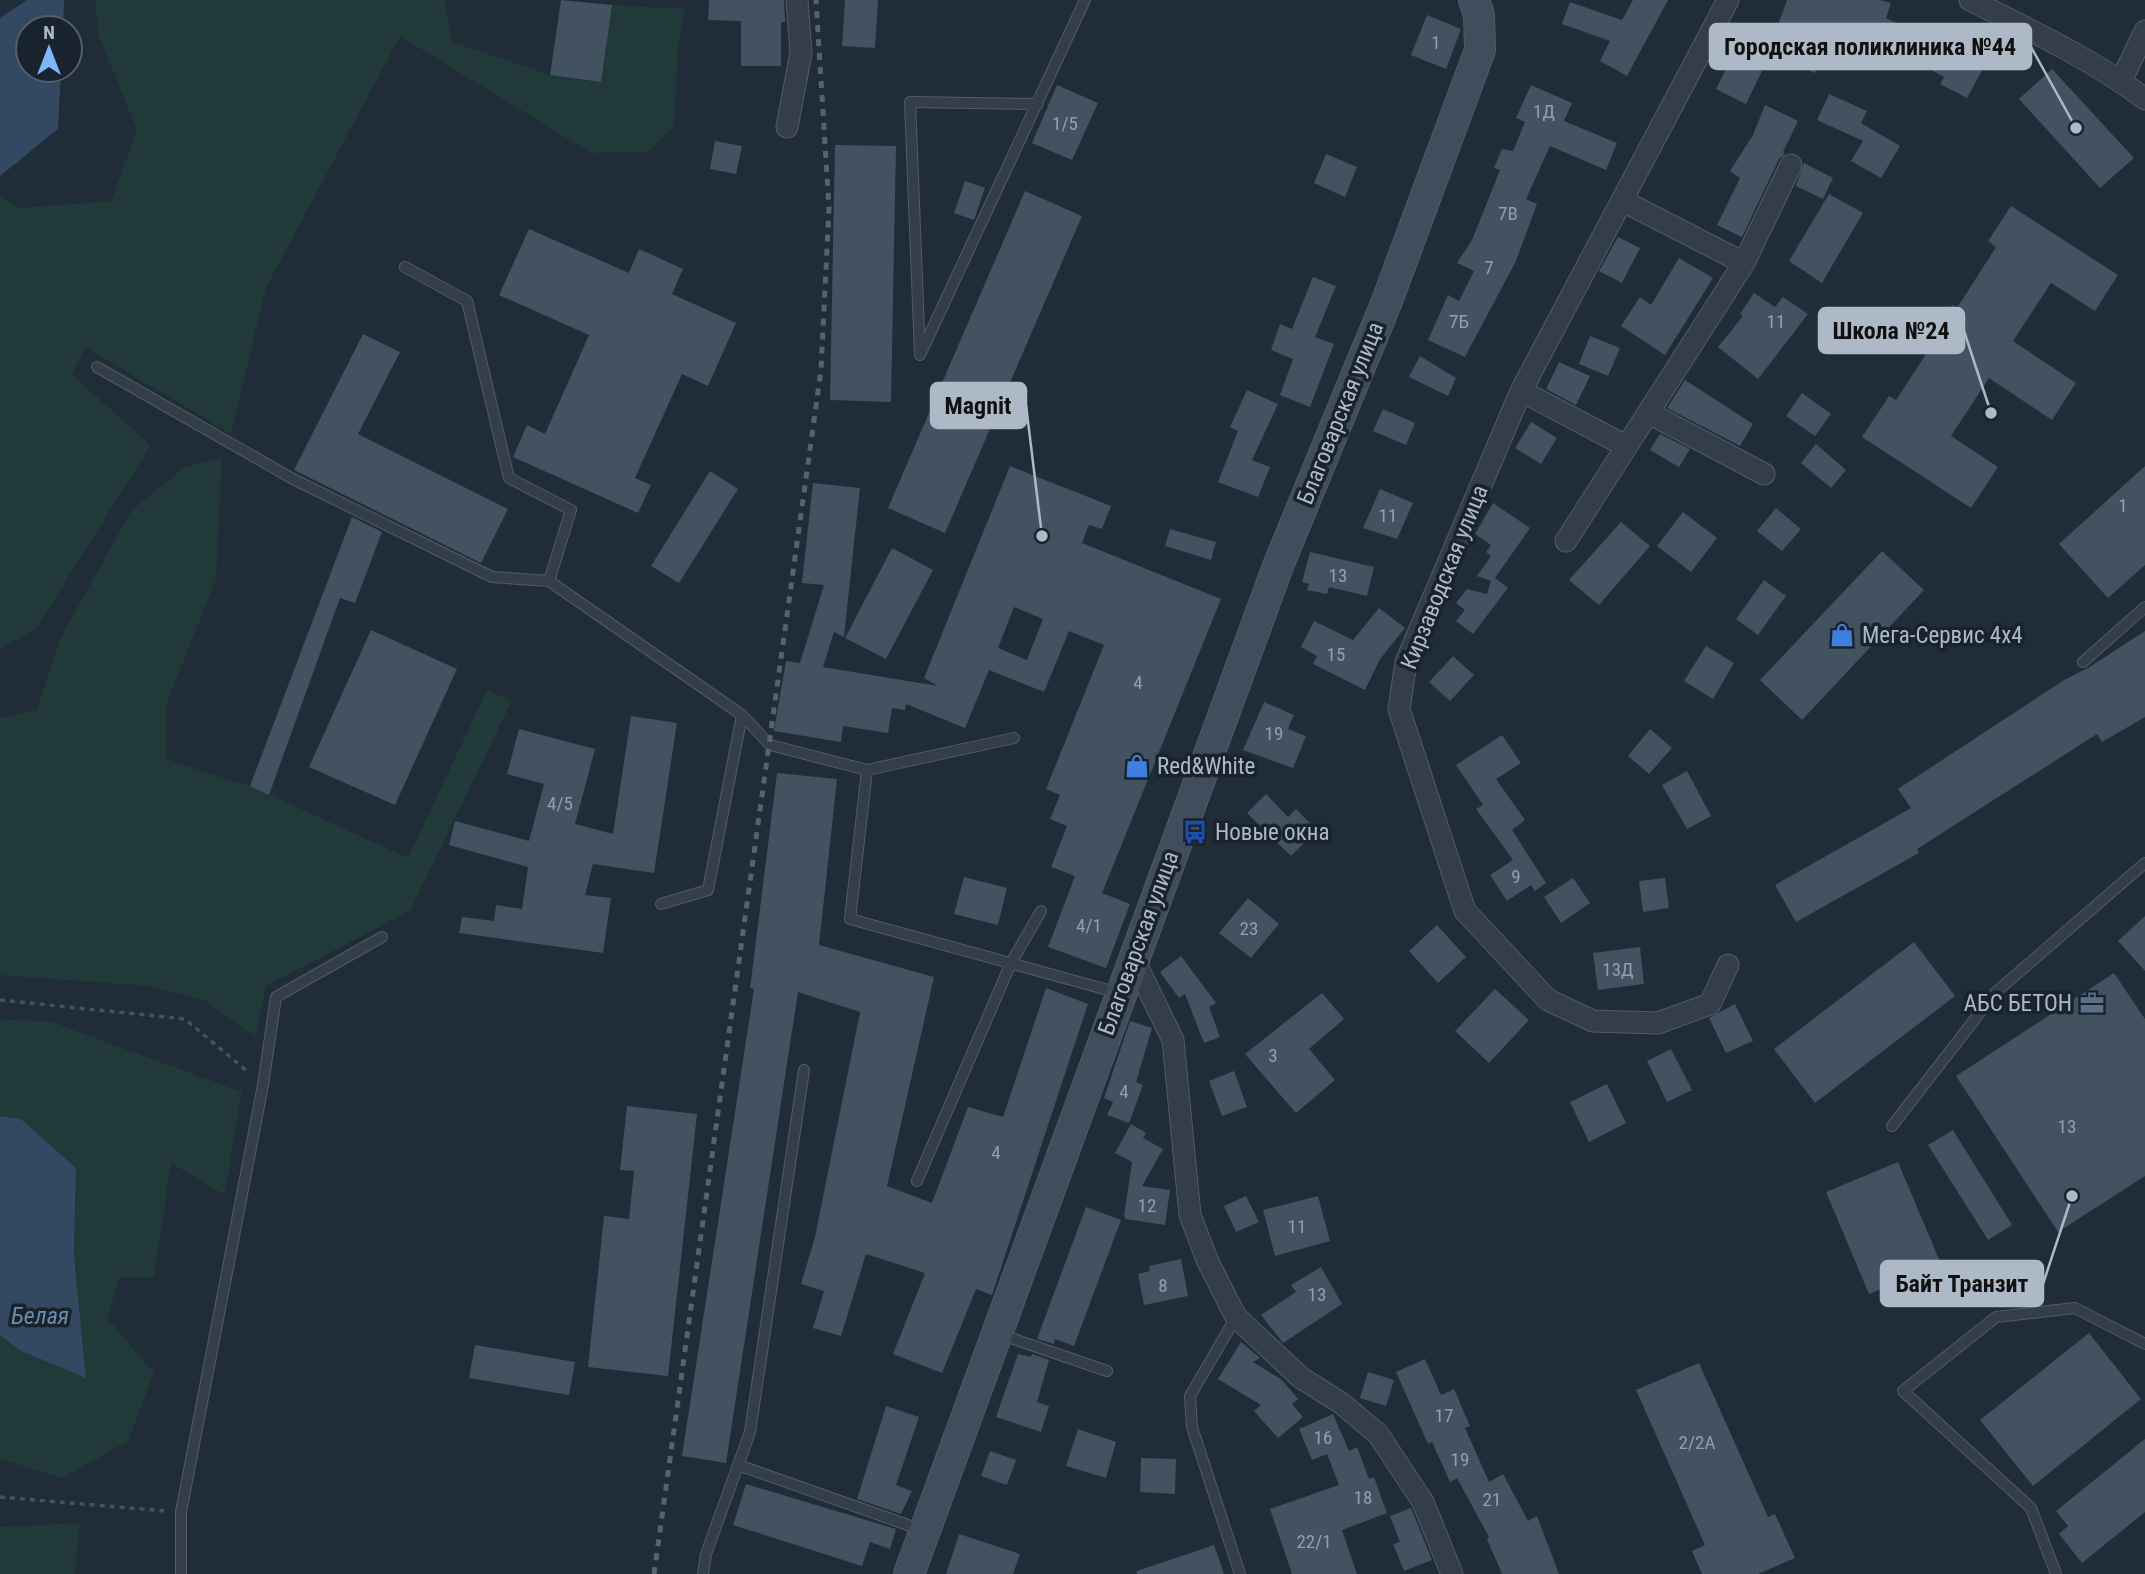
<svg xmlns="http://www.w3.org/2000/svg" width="2145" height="1574" font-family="'Roboto Condensed',sans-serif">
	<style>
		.green { fill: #213939 }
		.water { fill: #324961 }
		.building { fill: #425261; fill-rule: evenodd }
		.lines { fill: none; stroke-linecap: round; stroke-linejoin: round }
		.lane-casing { stroke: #515c67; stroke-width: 12 }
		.street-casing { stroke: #515c67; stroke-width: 23 }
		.secondary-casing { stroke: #515c67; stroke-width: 32 }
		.path { stroke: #3f5657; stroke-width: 3.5; stroke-dasharray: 5 5; stroke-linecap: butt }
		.lane { stroke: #333e49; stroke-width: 10 }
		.street { stroke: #333e49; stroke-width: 21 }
		.secondary { stroke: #414d5c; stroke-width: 30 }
		.rail { stroke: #556270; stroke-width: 5; stroke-dasharray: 7 7; stroke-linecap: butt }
		.labels { text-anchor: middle; stroke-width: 7; stroke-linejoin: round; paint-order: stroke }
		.number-label { font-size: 19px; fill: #929fad }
		.street-label { font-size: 23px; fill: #adb9c6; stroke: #19232d }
		.poi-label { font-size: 23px; fill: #adb9c6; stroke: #19232d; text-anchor: start }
		.water-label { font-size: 24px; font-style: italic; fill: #6d8caa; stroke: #19232d }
		.leader { fill: none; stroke: #adb9c6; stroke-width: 2.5 }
		.callout-dot { fill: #adb9c6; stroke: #19232d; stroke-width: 2.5 }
		.callout { fill: #adb9c6; stroke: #adb9c6; stroke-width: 2.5 }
		.callout-label { font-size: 24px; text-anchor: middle; font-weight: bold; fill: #111 }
	</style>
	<rect width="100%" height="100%" fill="#202c38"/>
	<path class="green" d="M 95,0 L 445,0 L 452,42 L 550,75 L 600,82 L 612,5 L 685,9 L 678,49 L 674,126 L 648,152 L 591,153 L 400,36 L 266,288 L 231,434 L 85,347 L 72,375 L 151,445 L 36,629 L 0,649 L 0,195 L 19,208 L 111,201 L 137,130 L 98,34 Z
		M 222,458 L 216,579 L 166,705 L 166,759 L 258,789 L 408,858 L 487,690 L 512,701 L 410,911 L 266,986 L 255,1037 L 204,1000 L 148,986 L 0,975 L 0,718 L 37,710 L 61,637 L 131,511 L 185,467 Z
		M 0,1019 L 52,1022 L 242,1092 L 225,1195 L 171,1163 L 154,1277 L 120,1277 L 107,1318 L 154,1373 L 128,1441 L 62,1478 L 0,1459 L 0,1335 L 20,1350 L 86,1378 L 74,1255 L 76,1168 L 21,1119 L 0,1116 Z
		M 80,1523 L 75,1574 L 0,1574 L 0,1527 Z"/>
	<path class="water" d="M 27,0 L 64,0 L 63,28 L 28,28 L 28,70 L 61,70 L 58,129 L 0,176 L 0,18 Z
		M 0,1116 L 21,1119 L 76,1168 L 74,1255 L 86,1378 L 19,1350 L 0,1335 Z"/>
	<path class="building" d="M 561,0 L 612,5 L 601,82 L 550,75 Z
		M 709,0 L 784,0 L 785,22 L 781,22 L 781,66 L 741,66 L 741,21 L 708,20 Z
		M 845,0 L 878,0 L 875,48 L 842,46 Z
		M 1633,0 L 1668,0 L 1627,76 L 1600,61 L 1610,41 L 1562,24 L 1570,2 L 1622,20 Z
		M 1787,0 L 1880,0 L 1891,3 L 1886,18 L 1984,67 L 1967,98 L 1940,84 L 1944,77 L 1880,42 L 1834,28 L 1815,73 L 1768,53 Z
		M 1427,15 L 1461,29 L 1446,69 L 1411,55 Z
		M 1732,57 L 1762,71 L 1746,104 L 1716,89 Z
		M 2052,69 L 2134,158 L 2100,188 L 2019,99 Z
		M 1057,85 L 1098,103 L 1072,160 L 1032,143 Z
		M 1531,85 L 1572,103 L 1564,121 L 1617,143 L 1606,170 L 1550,146 L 1526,199 L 1537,204 L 1516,261 L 1465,357 L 1428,340 L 1448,295 L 1459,301 L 1474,271 L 1457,263 L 1472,240 L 1500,170 L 1494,168 L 1502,149 L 1513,151 L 1525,122 L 1516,118 Z
		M 1829,94 L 1867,111 L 1861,123 L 1900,146 L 1881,178 L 1851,161 L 1863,141 L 1817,120 Z
		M 1765,105 L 1798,121 L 1783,152 L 1785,154 L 1779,159 L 1742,237 L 1717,225 L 1740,178 L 1730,171 L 1753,135 Z
		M 715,141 L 742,146 L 736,174 L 710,169 Z
		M 835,145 L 896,146 L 891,402 L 830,400 Z
		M 1326,154 L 1357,167 L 1345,197 L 1314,183 Z
		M 1804,163 L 1833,178 L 1823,199 L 1796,186 Z
		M 965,181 L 985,188 L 974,220 L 954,213 Z
		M 1025,191 L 1082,216 L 945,533 L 888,508 Z
		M 1829,194 L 1863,213 L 1822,283 L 1789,261 Z
		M 2011,206 L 2118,275 L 2095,311 L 2051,283 L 2013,341 L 2076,383 L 2052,420 L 1989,378 L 1951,436 L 1998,467 L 1971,508 L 1862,437 L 1889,396 L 1896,400 L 1936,339 L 1932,336 L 1952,305 L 1957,308 L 1996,247 L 1988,241 Z
		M 529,229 L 629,273 L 639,249 L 683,269 L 672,294 L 736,323 L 708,386 L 682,374 L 635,478 L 651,485 L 638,513 L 513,457 L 527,425 L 545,434 L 589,335 L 499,295 Z
		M 1618,237 L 1640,248 L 1622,283 L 1599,271 Z
		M 1679,258 L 1713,278 L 1665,355 L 1621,326 L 1640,297 L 1651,305 Z
		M 1313,277 L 1336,286 L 1315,337 L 1334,344 L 1310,407 L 1280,395 L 1293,359 L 1271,350 L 1280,324 L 1292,329 Z
		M 1754,293 L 1775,307 L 1783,297 L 1808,314 L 1758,379 L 1718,347 L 1743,316 L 1740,314 Z
		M 363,334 L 400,352 L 358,434 L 508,509 L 481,563 L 294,470 Z
		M 1590,336 L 1620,348 L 1608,376 L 1579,364 Z
		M 1420,356 L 1456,378 L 1448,396 L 1409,377 Z
		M 1559,362 L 1590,376 L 1576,405 L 1546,389 Z
		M 1685,380 L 1753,424 L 1740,446 L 1667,408 Z
		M 1247,390 L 1278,404 L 1252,460 L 1270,467 L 1258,497 L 1218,482 L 1238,431 L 1230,427 Z
		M 1802,393 L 1831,414 L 1815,436 L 1786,416 Z
		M 1383,409 L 1415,423 L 1406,445 L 1373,431 Z
		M 1531,422 L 1557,438 L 1541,464 L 1515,448 Z
		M 1660,434 L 1690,449 L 1679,467 L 1650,450 Z
		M 1816,444 L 1846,470 L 1831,488 L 1801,463 Z
		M 1010,466 L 1111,506 L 1102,529 L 1089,525 L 1082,543 L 1221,599 L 1102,893 L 1130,904 L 1106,968 L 1048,947 L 1075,876 L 1051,867 L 1067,826 L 1050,819 L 1060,795 L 1046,789 L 1104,645 L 1069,631 L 1044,692 L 989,670 L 965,728 L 906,704 L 905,710 L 892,708 L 888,733 L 843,726 L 841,742 L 774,731 L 786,661 L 800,663 L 824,585 L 802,583 L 813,483 L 860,488 L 844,637 L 834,632 L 823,667 L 938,686 L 924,678 ZM 1014,607 L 1043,619 L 1027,660 L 998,648 Z
		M 2145,466 L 2145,565 L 2108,598 L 2059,544 Z
		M 710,471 L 738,489 L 679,583 L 651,566 Z
		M 1380,489 L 1413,503 L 1397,539 L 1363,528 Z
		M 1493,503 L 1530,528 L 1495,578 L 1508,588 L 1473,634 L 1456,621 L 1465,610 L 1456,603 L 1467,589 L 1487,594 L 1491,581 L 1477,576 L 1491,556 L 1486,552 L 1491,545 L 1475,534 Z
		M 1776,508 L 1801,529 L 1782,551 L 1757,531 Z
		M 1683,512 L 1717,538 L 1691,572 L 1657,546 Z
		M 352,517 L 382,532 L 355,603 L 340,598 L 269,795 L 250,786 Z
		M 1621,522 L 1650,546 L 1599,605 L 1569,580 Z
		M 1170,529 L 1216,542 L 1211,560 L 1165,546 Z
		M 892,548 L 933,570 L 886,659 L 845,638 Z
		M 1882,551 L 1924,590 L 1802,720 L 1760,680 Z
		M 1310,552 L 1374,567 L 1367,596 L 1329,587 L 1327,594 L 1307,590 L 1309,584 L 1302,582 Z
		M 1764,580 L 1786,596 L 1758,635 L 1736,619 Z
		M 1379,608 L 1405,628 L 1380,659 L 1365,690 L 1313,664 L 1317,656 L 1301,647 L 1314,621 L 1353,640 Z
		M 371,630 L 457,669 L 395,805 L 309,767 Z
		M 2145,631 L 2145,717 L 2102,742 L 2097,734 L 1917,849 L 1919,853 L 1796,922 L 1775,885 L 1911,808 L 1898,789 L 2064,680 L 2088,668 Z
		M 1706,646 L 1734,663 L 1713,699 L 1684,681 Z
		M 1453,656 L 1474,675 L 1450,701 L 1429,682 Z
		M 1264,702 L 1294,715 L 1288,729 L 1306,736 L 1293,768 L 1243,750 Z
		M 631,716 L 677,723 L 654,873 L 593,864 L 585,895 L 611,898 L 603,953 L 459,933 L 462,917 L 494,921 L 496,905 L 522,909 L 528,867 L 449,845 L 455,821 L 529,841 L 544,784 L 507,774 L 519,729 L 595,749 L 575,824 L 613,834 Z
		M 1650,729 L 1672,748 L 1649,774 L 1628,756 Z
		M 1502,735 L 1521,763 L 1496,779 L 1525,820 L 1512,830 L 1546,883 L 1535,891 L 1531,885 L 1507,901 L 1490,875 L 1513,860 L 1476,809 L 1483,805 L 1456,765 Z
		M 1687,771 L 1711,816 L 1687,829 L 1662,785 Z
		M 777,773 L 837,779 L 819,945 L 934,977 L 887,1186 L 932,1203 L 968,1107 L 1003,1117 L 1046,988 L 1088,1004 L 992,1295 L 976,1289 L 942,1373 L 893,1354 L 925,1273 L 866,1254 L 841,1336 L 813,1328 L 824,1291 L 801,1284 L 815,1237 L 860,1012 L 798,992 L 726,1463 L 682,1456 L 754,989 L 750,988 Z
		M 1266,794 L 1288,817 L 1296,809 L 1317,830 L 1291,856 L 1247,813 Z
		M 964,877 L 1007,888 L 998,925 L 954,914 Z
		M 1573,878 L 1590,903 L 1561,923 L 1544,897 Z
		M 1665,878 L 1669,908 L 1643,912 L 1639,881 Z
		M 1248,898 L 1279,924 L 1251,958 L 1219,933 Z
		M 2145,916 L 2145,971 L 2118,941 Z
		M 1437,925 L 1466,957 L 1438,983 L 1409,951 Z
		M 1914,942 L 1955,996 L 1815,1103 L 1774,1049 Z
		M 1640,947 L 1644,984 L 1598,990 L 1593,953 Z
		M 1181,956 L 1216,1003 L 1209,1007 L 1220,1037 L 1204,1043 L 1185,994 L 1179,998 L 1160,972 Z
		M 2114,973 L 2145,1019 L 2145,1176 L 2058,1232 L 1956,1076 Z
		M 1495,989 L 1529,1020 L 1489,1063 L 1455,1031 Z
		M 1322,993 L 1344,1019 L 1309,1049 L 1335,1080 L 1296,1113 L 1245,1054 Z
		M 1735,1004 L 1753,1041 L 1726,1053 L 1709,1018 Z
		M 1130,1021 L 1152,1028 L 1136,1082 L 1143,1085 L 1129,1123 L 1107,1115 L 1113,1102 L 1104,1098 Z
		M 1671,1049 L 1692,1090 L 1667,1102 L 1647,1061 Z
		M 1234,1071 L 1247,1107 L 1222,1116 L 1209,1081 Z
		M 1607,1084 L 1626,1123 L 1589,1142 L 1570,1102 Z
		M 627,1106 L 697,1114 L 668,1376 L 588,1367 L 604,1216 L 629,1219 L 634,1171 L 620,1170 Z
		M 1131,1124 L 1146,1133 L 1143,1138 L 1163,1149 L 1142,1186 L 1170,1190 L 1165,1225 L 1126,1219 L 1124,1216 L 1132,1162 L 1115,1153 Z
		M 1953,1130 L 2012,1225 L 1988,1240 L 1928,1145 Z
		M 1898,1162 L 1941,1264 L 1869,1294 L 1826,1192 Z
		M 1246,1196 L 1259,1222 L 1236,1232 L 1224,1206 Z
		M 1318,1196 L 1330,1241 L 1275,1256 L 1263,1210 Z
		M 1086,1207 L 1121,1220 L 1074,1346 L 1055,1339 L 1054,1344 L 1037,1339 Z
		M 1181,1259 L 1188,1296 L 1144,1305 L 1138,1274 L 1150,1271 L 1149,1266 Z
		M 1321,1267 L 1342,1304 L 1283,1343 L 1261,1315 L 1296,1292 L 1291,1285 Z
		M 2089,1333 L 2141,1399 L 2033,1486 L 1980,1420 Z
		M 1241,1342 L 1260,1358 L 1253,1362 L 1282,1380 L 1298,1399 L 1292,1404 L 1303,1417 L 1278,1438 L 1254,1411 L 1261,1405 L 1218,1379 Z
		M 475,1345 L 575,1362 L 569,1395 L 469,1378 Z
		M 1018,1354 L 1031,1357 L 1032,1354 L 1049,1360 L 1037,1402 L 1049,1406 L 1041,1432 L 996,1417 Z
		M 1425,1359 L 1441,1395 L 1454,1389 L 1470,1426 L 1465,1428 L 1489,1482 L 1503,1474 L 1528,1521 L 1537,1516 L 1559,1574 L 1502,1574 L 1487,1539 L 1489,1537 L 1457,1478 L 1450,1482 L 1432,1442 L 1428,1444 L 1396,1372 Z
		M 1699,1363 L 1768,1517 L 1775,1514 L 1795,1558 L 1758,1574 L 1702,1574 L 1692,1551 L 1705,1545 L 1636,1390 Z
		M 1368,1372 L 1394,1380 L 1386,1406 L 1360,1398 Z
		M 886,1406 L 919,1417 L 896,1485 L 912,1491 L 901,1514 L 857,1499 Z
		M 1333,1414 L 1349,1451 L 1357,1447 L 1369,1479 L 1374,1477 L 1387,1513 L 1342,1530 L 1357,1574 L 1292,1574 L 1270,1509 L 1339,1485 L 1327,1454 L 1312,1460 L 1299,1429 Z
		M 1078,1429 L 1116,1442 L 1106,1478 L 1066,1466 Z
		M 2145,1439 L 2145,1512 L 2082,1563 L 2059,1534 L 2068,1526 L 2056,1511 Z
		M 990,1451 L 1016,1460 L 1007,1485 L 981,1476 Z
		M 1141,1458 L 1176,1459 L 1175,1494 L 1140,1492 Z
		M 746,1484 L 896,1529 L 890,1549 L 870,1542 L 862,1566 L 733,1525 Z
		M 1411,1508 L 1432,1560 L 1404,1571 L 1393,1544 L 1400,1542 L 1390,1516 Z
		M 959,1534 L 1020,1554 L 1013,1574 L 946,1574 Z
		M 1214,1545 L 1224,1574 L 1137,1574 L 1137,1571 Z"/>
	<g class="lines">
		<g class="lane-casing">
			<path id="lane" d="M 1038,104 L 910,102 L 920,355 L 1085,0
				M 405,267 L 467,301 L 509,478 L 571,510 L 549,581
				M 97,367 L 293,479 L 492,577 L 549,581 L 742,715
				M 2083,662 L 2145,607
				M 1014,738 L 867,770 L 850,919 L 1119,993
				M 661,904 L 708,890 L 742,715 L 770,745 L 867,770
				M 1892,1126 L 1996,992 L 2145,863
				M 917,1181 L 1011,963 L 1041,911
				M 1236,1317 L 1190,1396 L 1192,1427 L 1240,1574
				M 999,1334 L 1107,1371
				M 738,1465 L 922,1530
				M 181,1574 L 181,1512 L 263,1085 L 276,997 L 382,937
				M 703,1574 L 706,1554 L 750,1432 L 804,1070
				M 2056,1574 L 2031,1508 L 1903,1391 L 1996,1317 L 2075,1308 L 2145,1344"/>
		</g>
		<g class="street-casing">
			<path id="street" d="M 1970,0 C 2030,30 2092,59 2145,99
				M 2121,81 L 2145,31
				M 787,127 L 801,53 L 797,0
				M 1623,201 L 1744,263
				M 1521,391 L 1626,446
				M 1649,413 L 1764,474
				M 1566,541 L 1744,263 L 1791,165
				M 1133,958 L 1173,1040 L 1190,1215 L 1208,1262 L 1236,1317 L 1300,1377 L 1341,1403 L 1378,1434 L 1423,1502 L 1452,1574
				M 1728,965 L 1710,1004 L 1658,1023 L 1593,1021 L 1548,1000 L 1465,911 L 1399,709 L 1406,662 L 1521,391 L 1728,0"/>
		</g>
		<g class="secondary-casing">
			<path id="secondary" d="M 909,1574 L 1278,566 L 1387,301 L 1480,50 L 1479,15 L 1474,0"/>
		</g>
		<path class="path" d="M 0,1000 L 185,1019 L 248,1072
			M 0,1497 L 165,1511"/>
		<use href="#lane" class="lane"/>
		<use href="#street" class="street"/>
		<use href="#secondary" class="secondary"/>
		<path class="rail" d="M 654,1574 L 821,370 L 829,208 L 816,0"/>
	</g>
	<defs>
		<g id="shop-bare" transform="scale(1.89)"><path d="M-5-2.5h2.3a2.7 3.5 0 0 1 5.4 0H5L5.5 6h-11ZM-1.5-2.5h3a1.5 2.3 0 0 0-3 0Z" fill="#3f7fe0" stroke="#19232d" stroke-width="2.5" paint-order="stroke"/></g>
		<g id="bus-bare" transform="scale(1.89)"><path d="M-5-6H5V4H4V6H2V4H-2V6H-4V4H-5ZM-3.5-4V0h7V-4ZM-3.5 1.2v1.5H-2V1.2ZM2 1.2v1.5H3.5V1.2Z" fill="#1a4fb4" stroke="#19232d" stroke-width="2.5" paint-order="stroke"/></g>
		<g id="office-bare" transform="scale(1.89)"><path d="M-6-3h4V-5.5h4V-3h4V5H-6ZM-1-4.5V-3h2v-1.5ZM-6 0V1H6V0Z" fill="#5c6f8a" stroke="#19232d" stroke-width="2.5" paint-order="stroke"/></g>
	</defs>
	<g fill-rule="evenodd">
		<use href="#shop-bare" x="1842" y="635"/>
		<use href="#shop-bare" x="1137" y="766"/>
		<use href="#bus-bare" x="1195" y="832"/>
		<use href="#office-bare" x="2092" y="1003"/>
	</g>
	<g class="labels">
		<g class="number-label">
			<text x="1436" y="49">1</text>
			<text x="1544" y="118">1Д</text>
			<text x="1065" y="130">1/5</text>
			<text x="1508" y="220">7В</text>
			<text x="1489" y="274">7</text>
			<text x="1459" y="328">7Б</text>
			<text x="1776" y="328">11</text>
			<text x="2123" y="512">1</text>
			<text x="1388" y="522">11</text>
			<text x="1338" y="582">13</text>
			<text x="1336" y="661">15</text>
			<text x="1138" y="689">4</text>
			<text x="1274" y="740">19</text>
			<text x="560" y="810">4/5</text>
			<text x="1516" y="883">9</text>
			<text x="1089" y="932">4/1</text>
			<text x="1249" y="935">23</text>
			<text x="1618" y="976">13Д</text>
			<text x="1273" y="1062">3</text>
			<text x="1124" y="1098">4</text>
			<text x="2067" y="1133">13</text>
			<text x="996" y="1159">4</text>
			<text x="1147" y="1212">12</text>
			<text x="1297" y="1233">11</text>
			<text x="1163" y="1292">8</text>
			<text x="1317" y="1301">13</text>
			<text x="1444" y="1422">17</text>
			<text x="1323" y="1444">16</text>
			<text x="1697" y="1449">2/2А</text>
			<text x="1460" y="1466">19</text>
			<text x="1363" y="1504">18</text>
			<text x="1492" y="1506">21</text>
			<text x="1314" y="1548">22/1</text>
		</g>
		<g class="street-label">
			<text transform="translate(1340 413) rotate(-68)" y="8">Благоварская улица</text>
			<text transform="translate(1444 577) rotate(-68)" y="8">Кирзаводская улица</text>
			<text transform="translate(1138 943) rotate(-70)" y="8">Благоварская улица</text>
		</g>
		<g class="poi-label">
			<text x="1862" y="643">Мега-Сервис 4х4</text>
			<text x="1157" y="774">Red&amp;White</text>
			<text x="1215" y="840">Новые окна</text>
			<text x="2072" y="1011" text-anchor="end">АБС БЕТОН</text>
		</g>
		<g class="water-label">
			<text x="40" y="1324">Белая</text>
		</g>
	</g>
	<path class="leader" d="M2076 128L2031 47M1991 413L1964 331M1042 536L1026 405M2072 1196L2043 1284"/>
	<g class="callout-dot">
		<circle cx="2076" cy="128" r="7"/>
		<circle cx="1991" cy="413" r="7"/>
		<circle cx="1042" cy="536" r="7"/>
		<circle cx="2072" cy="1196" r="7"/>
	</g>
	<g class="callout">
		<rect x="1710" y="24" width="321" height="45" rx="7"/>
		<rect x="1819" y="308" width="145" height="45" rx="7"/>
		<rect x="931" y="383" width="95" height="45" rx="7"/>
		<rect x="1881" y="1261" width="162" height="45" rx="7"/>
	</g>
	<g class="callout-label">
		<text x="1870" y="55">Городская поликлиника №44</text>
		<text x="1891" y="339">Школа №24</text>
		<text x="978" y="414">Magnit</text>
		<text x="1962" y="1292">Байт Транзит</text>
	</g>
	<g transform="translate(49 49)"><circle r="33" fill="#19232d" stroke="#545f6a" stroke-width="2"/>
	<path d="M0-5L12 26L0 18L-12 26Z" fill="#7cb7fb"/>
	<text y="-10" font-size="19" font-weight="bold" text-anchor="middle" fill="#adb9c6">N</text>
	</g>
</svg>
